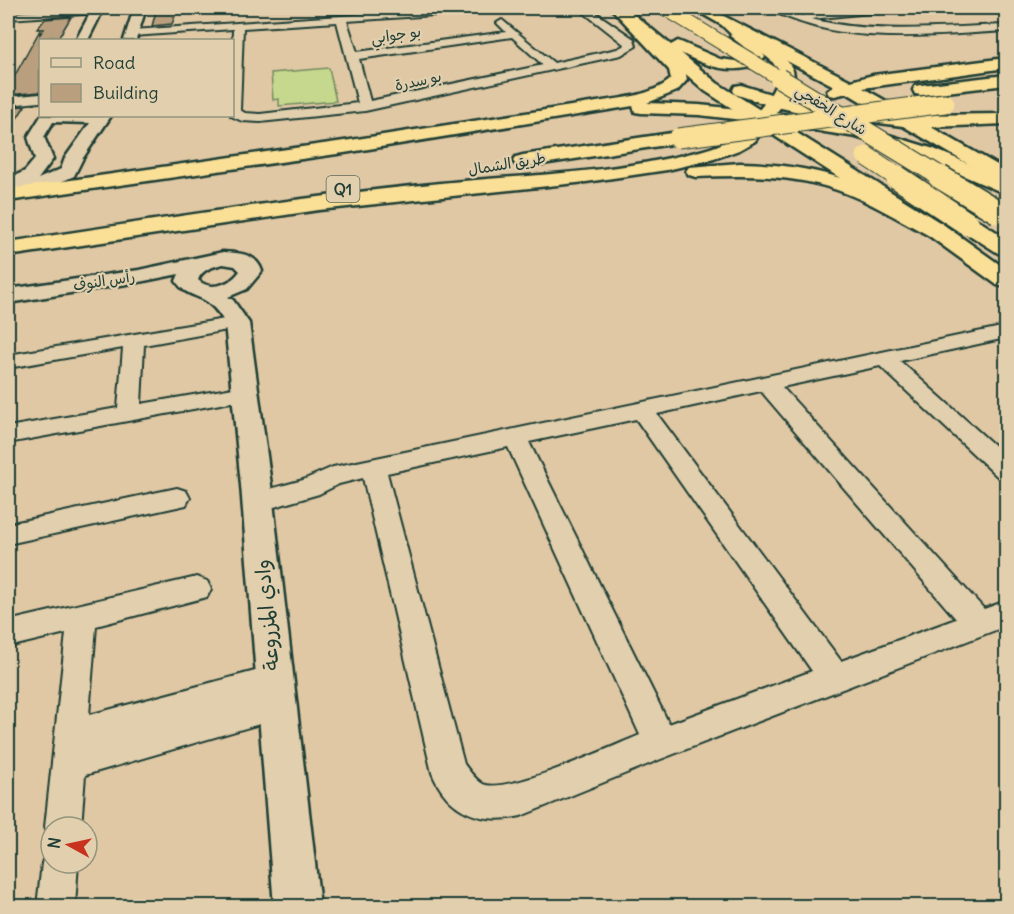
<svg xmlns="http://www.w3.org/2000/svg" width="1014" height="914" font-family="Delius,'Playpen Sans Arabic',sans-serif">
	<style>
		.green { fill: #c5d88d; stroke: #728a60; stroke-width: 1.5 }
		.building { fill: #b99f7e; stroke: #1f3d34; stroke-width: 1.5 }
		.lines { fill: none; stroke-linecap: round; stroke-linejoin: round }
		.minor-casing { stroke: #1f3d34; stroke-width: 4 }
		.tertiary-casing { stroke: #1f3d34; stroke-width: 5 }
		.trunk-casing { stroke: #1f3d34; stroke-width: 5 }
		.motorway-casing { stroke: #1f3d34; stroke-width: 5 }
		.minor { fill: #e1cfad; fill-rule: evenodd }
		.tertiary { fill: #e1cfad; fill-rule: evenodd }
		.trunk { fill: #fadf96; fill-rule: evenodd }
		.motorway { fill: #fadf96; fill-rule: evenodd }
		.trunk-bridge-far2-casing { stroke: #1f3d34; stroke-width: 16; stroke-linecap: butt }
		.trunk-bridge-far1-casing { stroke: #1f3d34; stroke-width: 21; stroke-linecap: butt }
		.trunk-bridge-casing { stroke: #1f3d34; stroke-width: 26; stroke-linecap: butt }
		.motorway-bridge-casing { stroke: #1f3d34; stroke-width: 21; stroke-linecap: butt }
		.trunk-bridge-far2 { stroke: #fadf96; stroke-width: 14 }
		.trunk-bridge-far1 { stroke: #fadf96; stroke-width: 19 }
		.trunk-bridge { stroke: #fadf96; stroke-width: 23 }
		.motorway-bridge { stroke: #fadf96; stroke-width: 19 }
		.labels { text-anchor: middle; stroke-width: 4.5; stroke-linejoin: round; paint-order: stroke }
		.far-street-label { font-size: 15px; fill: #1f3d34; stroke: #e1cfad }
		.shield { fill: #e1cfad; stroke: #596958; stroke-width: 1.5 }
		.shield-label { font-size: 16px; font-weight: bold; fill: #1f3d34 }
		.near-street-label { font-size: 21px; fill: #1f3d34; stroke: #e1cfad }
	</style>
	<rect width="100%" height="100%" fill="#e0c8a4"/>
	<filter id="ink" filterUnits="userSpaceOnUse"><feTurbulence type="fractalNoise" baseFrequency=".0167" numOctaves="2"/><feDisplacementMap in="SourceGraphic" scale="12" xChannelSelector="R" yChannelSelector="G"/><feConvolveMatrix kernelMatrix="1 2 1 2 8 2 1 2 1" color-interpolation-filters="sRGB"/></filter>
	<g filter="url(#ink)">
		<path class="green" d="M 329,68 L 336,101 L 279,106 L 279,99 L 273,100 L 271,73 Z"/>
		<path class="building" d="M 157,8 L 178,8 L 172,24 L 152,26 Z
			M 71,17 L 59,37 L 40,38 L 40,92 L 8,95 L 8,88 L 40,30 L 40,34 L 44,29 L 37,29 L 45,19 Z
			M 25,106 L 8,132 L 8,107 Z"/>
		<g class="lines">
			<g class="minor-casing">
				<path id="minor" d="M 95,8 L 98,9 L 98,13 L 8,19 L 8,13 Z
					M 459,8 L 499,8 L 494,11 L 347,21 L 357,52 L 506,32 L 497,23 L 502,20 L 554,63 L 617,49 L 625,45 L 578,8 L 589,8 L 634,39 L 636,46 L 621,55 L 365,111 L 260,122 L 242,121 L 231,116 L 233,29 L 133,36 L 128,33 L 133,30 ZM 337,22 L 358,103 L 260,114 L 245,113 L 240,110 L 243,28 ZM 512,37 L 543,65 L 370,101 L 359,59 Z
					M 768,8 L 780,8 L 803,16 L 808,13 L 864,8 L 894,8 L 889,11 L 811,19 C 875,35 941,27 1006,25 L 1006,31 C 936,35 856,45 789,18 C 782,15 774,13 768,8 Z
					M 990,8 L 1006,9 L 1006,15 L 992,10 Z
					M 40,94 L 40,102 L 8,105 L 8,97 Z
					M 237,317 L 244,319 L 247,323 L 244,327 L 144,345 L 141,404 L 245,386 L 253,388 L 256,393 L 253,398 L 8,443 L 8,427 L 118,408 L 123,348 L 8,368 L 8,355 Z
					M 1006,326 L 1006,338 L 900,361 L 1006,456 L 1006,479 L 997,476 L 880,366 L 782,387 L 984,609 L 1006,601 L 1006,626 L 661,759 L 521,816 C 481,825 448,812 432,773 L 363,478 L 339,484 L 319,494 L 257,512 L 248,509 L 244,502 L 248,495 L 303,480 L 333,467 ZM 761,391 L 956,619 L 841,661 L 657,414 ZM 636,419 L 812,671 L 669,724 L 529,442 ZM 508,447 L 640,735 C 613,746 507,795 483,784 C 476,780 469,771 464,764 L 387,473 Z
					M 177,488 L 186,491 L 190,498 L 186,505 L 8,544 L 8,524 Z
					M 197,577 L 207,581 L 211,589 L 207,597 L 96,626 L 89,715 L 274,666 L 285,670 L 290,680 L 285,690 L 281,692 L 287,694 L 292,705 L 287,716 L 85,775 L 81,827 L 51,827 L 50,840 L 45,827 L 66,633 L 8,647 L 8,621 Z
					M 51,848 L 51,863 L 78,863 L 75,906 L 37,906 L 42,863 L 47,850 Z"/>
			</g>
			<g class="tertiary-casing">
				<path id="tertiary" d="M 93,8 L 104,8 L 88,40 L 76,40 Z
					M 134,8 L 146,8 L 136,40 L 124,40 Z
					M 41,116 L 111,116 L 83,158 L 74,176 L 50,187 L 8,194 L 8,179 L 25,171 L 35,159 L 28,137 ZM 53,122 L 90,123 L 65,158 L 61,169 L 38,179 L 53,159 L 44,137 Z
					M 223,252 C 239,253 256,253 262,271 L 247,289 L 228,297 L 233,300 L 249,323 L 271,485 L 320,906 L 274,906 L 241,485 L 225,323 C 219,313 212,303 200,298 C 189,293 183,292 176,281 L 179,274 L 139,282 L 8,303 L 8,289 L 139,270 ZM 223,264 L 235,266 L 240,271 C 231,284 211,292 198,280 C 202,269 212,267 223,264 Z"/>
			</g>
			<g class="trunk-casing">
				<path id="trunk" d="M 611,8 L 626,8 L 671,45 L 678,41 L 683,43 L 720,59 L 735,61 L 749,58 L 743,46 L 730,36 L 734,32 L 692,8 L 708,8 L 851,81 L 873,75 L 1006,58 L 1006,68 L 863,88 L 911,115 L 1006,114 L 1006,124 L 931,127 L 1006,170 L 1006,184 L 999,182 L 903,126 L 808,114 L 768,105 L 735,94 L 733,90 L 735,86 L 741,85 L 797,102 L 882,114 L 847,93 L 835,96 L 829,95 L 827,91 L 834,86 L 757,45 L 765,57 L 761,64 C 731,75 708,67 681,53 L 717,83 L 944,225 L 1006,269 L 1006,287 L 997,285 L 928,235 L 705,91 Z
					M 968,217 L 976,219 L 1006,238 L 1006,255 L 998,253 L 960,229 L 957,224 L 960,219 Z"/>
			</g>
			<g class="motorway-casing">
				<path id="motorway" d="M 611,8 L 625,8 L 685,69 L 687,80 L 677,91 L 647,103 L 699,105 L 758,111 C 808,53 749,58 721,24 L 723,21 C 739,17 789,55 793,71 C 798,87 785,102 776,113 L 866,128 L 934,149 L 1006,180 L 1006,194 L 920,157 L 856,137 L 768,123 L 755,141 L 739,150 L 714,159 L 667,170 L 586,182 L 319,210 L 8,256 L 8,242 C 146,222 283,199 422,185 C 511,175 605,175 692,153 C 714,148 738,140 751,121 L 699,115 L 641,113 L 635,112 L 633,106 L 344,153 L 8,201 L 8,189 L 344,141 L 597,102 C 621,98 652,96 671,79 L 669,70 Z
					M 1006,75 L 1006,85 L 921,95 L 915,94 L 913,90 L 915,86 L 921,85 Z
					M 678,132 L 685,134 L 688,138 L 685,142 L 523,167 L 516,165 L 513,161 L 516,157 L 523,155 Z
					M 740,163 C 826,165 870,186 944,225 L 948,230 L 944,235 L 936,237 L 928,235 C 898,219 869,201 837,190 C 792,174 744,175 696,177 L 689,175 L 686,171 L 689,167 Z"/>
			</g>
			<use href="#minor" class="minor"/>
			<use href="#tertiary" class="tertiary"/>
			<use href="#trunk" class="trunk"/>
			<use href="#motorway" class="motorway"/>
			<g class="trunk-bridge-far2-casing">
				<path id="trunk-bridge-far2" d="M 665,8 L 781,79"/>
			</g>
			<g class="trunk-bridge-far1-casing">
				<path id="trunk-bridge-far1" d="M 779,78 L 943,178
					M 866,156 L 899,178"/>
			</g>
			<g class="trunk-bridge-casing">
				<path id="trunk-bridge" d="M 897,177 L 968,224
					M 940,177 L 998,212"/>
			</g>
			<g class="motorway-bridge-casing">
				<path id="motorway-bridge" d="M 678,138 L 945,103"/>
			</g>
			<use href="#trunk-bridge-far2" class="trunk-bridge-far2"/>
			<use href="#trunk-bridge-far1" class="trunk-bridge-far1"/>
			<use href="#trunk-bridge" class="trunk-bridge"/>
			<use href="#motorway-bridge" class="motorway-bridge"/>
		</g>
	</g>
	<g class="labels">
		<g class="far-street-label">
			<text transform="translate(396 35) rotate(-8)" y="5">بو جوابي</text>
			<text transform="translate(418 81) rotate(-12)" y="5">بو سدرة</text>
			<text transform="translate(831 110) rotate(32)" y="5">شارع الخفجي</text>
			<text transform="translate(507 164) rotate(-9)" y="5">طريق الشمال</text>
			<text transform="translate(104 281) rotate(-9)" y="5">رأس النوف</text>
		</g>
		<rect class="shield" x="326.5" y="176" width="33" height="26" rx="4.5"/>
		<g class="shield-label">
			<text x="343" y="195">Q1</text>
		</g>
		<g class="near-street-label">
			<text transform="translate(267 615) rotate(-95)" y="7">وادي المزروعة</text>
		</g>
	</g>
	<rect width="1014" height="914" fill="none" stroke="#e1cfad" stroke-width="30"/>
	<rect x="15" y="15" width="984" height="884" fill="none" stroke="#1f3d34" stroke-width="2" filter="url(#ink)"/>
	<rect x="39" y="39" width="195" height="78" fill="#e1cfad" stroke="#93957d" stroke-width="1.5"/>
	<rect x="51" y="58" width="30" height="9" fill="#e1cfad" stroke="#93957d" stroke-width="1.5"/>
	<text x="93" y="69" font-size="18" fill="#1f3d34">Road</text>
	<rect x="51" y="84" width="30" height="18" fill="#b99f7e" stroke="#93957d" stroke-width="1.5"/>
	<text x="93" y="99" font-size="18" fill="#1f3d34">Building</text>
	<g transform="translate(69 845) rotate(278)"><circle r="28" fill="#e1cfad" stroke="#93957d" stroke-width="1.5"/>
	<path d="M0-4.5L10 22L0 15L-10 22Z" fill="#c8321e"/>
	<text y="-9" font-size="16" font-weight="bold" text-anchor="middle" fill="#1f3d34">N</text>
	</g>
</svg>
